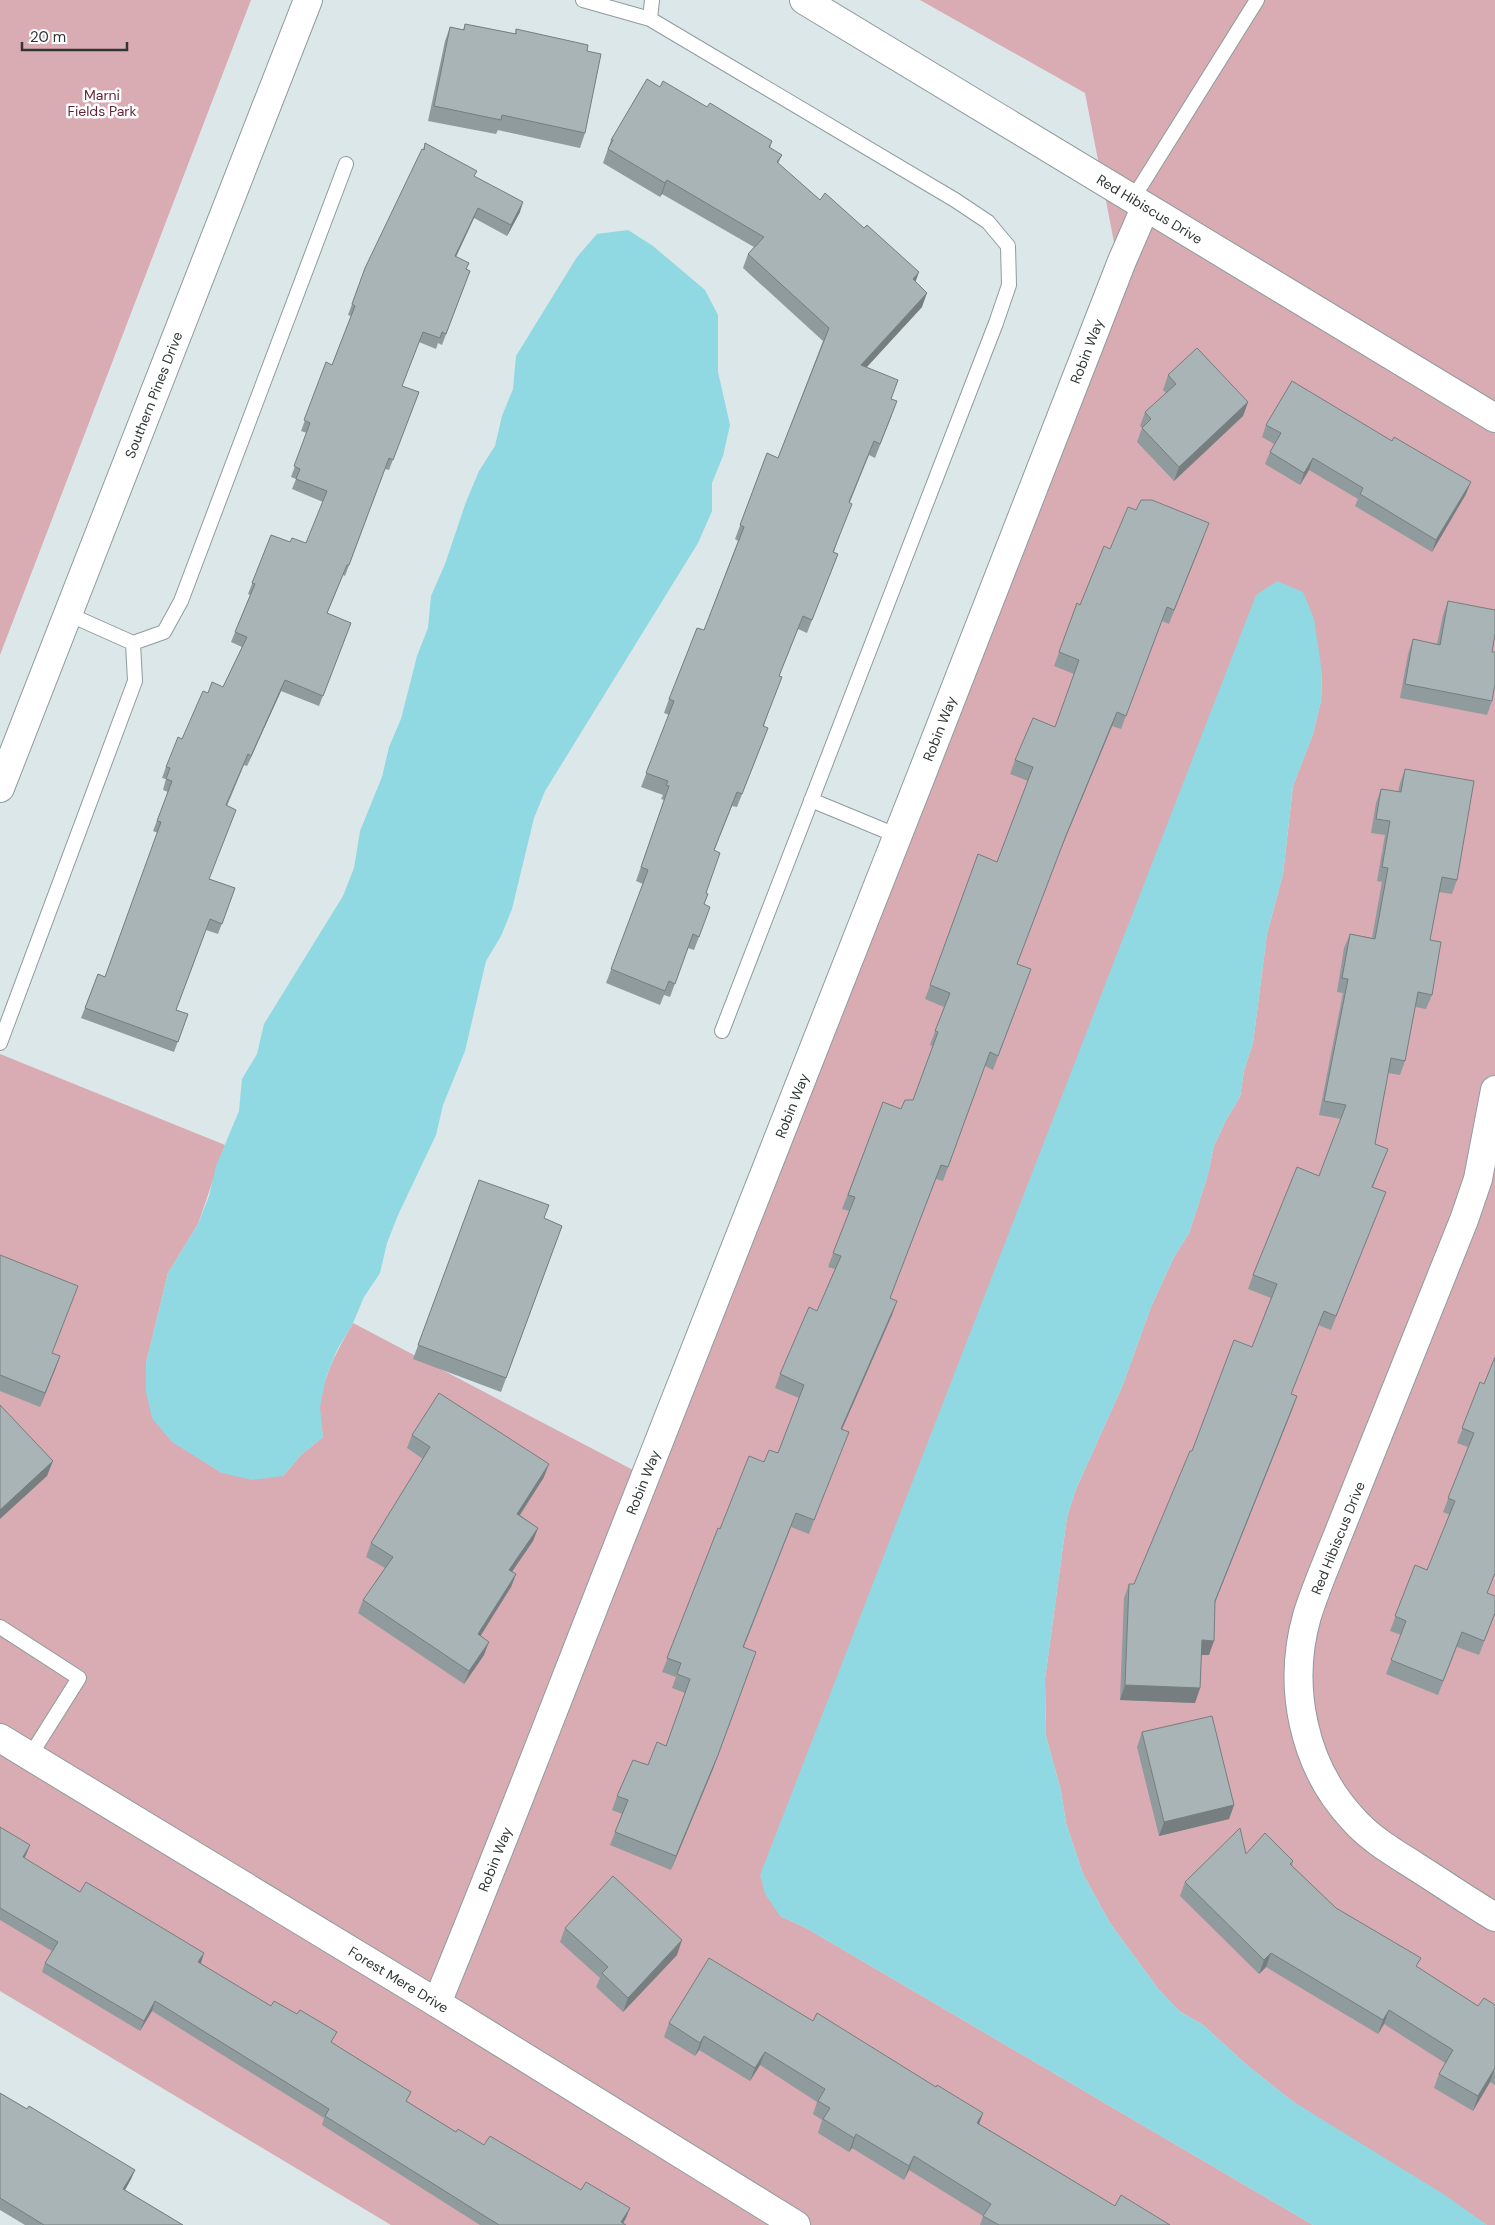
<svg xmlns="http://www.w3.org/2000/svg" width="1495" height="2225" font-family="'DM Sans',sans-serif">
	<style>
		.green { fill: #d9abb3 }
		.water { fill: #90d8e2 }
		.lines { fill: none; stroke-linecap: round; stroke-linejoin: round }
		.lane-casing { stroke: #8f9b9d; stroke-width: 16 }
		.street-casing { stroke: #8f9b9d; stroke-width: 30 }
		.lane { stroke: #fff; stroke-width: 14 }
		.street { stroke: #fff; stroke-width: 28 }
		.wall { fill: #909b9d }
		.shaded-wall { fill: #767e7f }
		.building { fill: #a8b4b6; stroke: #767e7f }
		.labels { text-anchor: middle; stroke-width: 5; stroke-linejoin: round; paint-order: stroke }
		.park-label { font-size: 14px; fill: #651f33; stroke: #fff }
		.street-label { font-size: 14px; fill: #303535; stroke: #fff }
	</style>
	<rect width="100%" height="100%" fill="#dbe7e9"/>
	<path class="green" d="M 0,0 L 251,0 L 0,655 Z
		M 920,0 L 1495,0 L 1495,2225 L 1487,2225 L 1292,2101 L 1247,2065 L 1203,2025 L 1179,2011 L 1159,1990 L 1110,1923 L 1083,1874 L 1066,1823 L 1061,1791 L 1046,1736 L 1045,1679 L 1067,1517 L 1076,1489 L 1122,1387 L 1151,1307 L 1174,1257 L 1189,1233 L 1207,1178 L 1214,1146 L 1226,1120 L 1240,1097 L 1244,1071 L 1253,1043 L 1267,934 L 1283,874 L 1293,786 L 1313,734 L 1321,701 L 1322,673 L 780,1916 L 806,1928 L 1313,2225 L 391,2225 L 0,1991 L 0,1054 L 225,1145 L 198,1224 L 168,1273 L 146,1363 L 197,1457 L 222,1473 L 283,1476 L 302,1454 L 323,1437 C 322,1427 319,1416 320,1406 C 323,1376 338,1349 353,1323 L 633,1470 L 1120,273 L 1085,93 Z"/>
	<path class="water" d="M 628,230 L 653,246 L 705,290 L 718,315 L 718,372 L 730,425 L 723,456 L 712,483 L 712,511 L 698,543 L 545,791 L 534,818 L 512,909 L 501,936 L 486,961 L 465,1051 L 443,1105 L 436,1135 L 398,1215 L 387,1243 L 380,1273 L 364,1297 L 353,1323 L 337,1350 L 326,1377 L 320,1407 L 323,1437 L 302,1454 L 283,1476 L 252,1480 L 222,1473 L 172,1442 L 152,1418 L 146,1392 L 146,1363 L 168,1273 L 198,1224 L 209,1196 L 216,1166 L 239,1111 L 242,1079 L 257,1054 L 264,1024 L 343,896 L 354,868 L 360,831 L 382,777 L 389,747 L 401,719 L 417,656 L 428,628 L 431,596 L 445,564 L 466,502 L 479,471 L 495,446 L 502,416 L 513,389 L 516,356 L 577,257 L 597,234 Z
		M 1277,581 L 1303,592 L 1314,619 L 1322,673 L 1321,701 L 1313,734 L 1293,786 L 1283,874 L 1267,934 L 1253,1043 L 1244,1071 L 1240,1097 L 1226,1120 L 1214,1146 L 1207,1178 L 1189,1233 L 1174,1257 L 1151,1307 L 1122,1387 L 1076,1489 L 1067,1517 L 1045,1679 L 1046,1736 L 1061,1791 L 1066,1823 L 1083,1874 L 1110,1923 L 1159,1990 L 1179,2011 L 1203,2025 L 1247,2065 L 1292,2101 L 1445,2195 L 1487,2225 L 1313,2225 L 806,1928 L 780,1916 L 765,1894 L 760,1875 L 1256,595 Z"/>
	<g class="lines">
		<g class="lane-casing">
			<path id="lane" d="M 583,0 L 650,19 L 955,200 L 988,222 L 1008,246 L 1009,285 L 996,323 L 722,1031
				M 650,19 L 652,0
				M 1132,200 L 1257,0
				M 68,614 L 133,643 L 164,632 L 181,601 L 346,164
				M 811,800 L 898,836
				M 0,1043 L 135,681 L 133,643
				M 0,1627 L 79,1678 L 30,1756"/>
		</g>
		<g class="street-casing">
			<g id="street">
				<path id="s1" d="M 804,0 L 1495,418"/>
				<path id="s2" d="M 0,788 L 308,0"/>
				<path d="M 1495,1090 L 1478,1179 L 1464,1220 L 1321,1577 C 1316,1590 1311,1603 1307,1616 C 1287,1686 1303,1765 1352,1818 C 1369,1838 1393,1852 1415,1866 C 1442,1883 1468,1901 1495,1917"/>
				<path id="s3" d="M 0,1738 L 437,2003 L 796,2225"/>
				<path id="s4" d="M 437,2003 C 505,1838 568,1671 634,1505 C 799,1091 960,676 1122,261 L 1145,208"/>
			</g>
		</g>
		<use href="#lane" class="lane"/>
		<use href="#street" class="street"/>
	</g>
	<path class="wall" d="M 465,24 L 515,34 L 516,29 L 587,51 L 585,133 L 580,148 L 498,130 L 496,134 L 428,121 L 445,41 L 450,27 L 463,30 Z
		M 660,87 L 707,107 L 772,141 L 770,148 L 782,155 L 778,164 L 820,200 L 916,282 L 922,307 L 866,367 L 891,399 L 892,415 L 875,458 L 869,455 L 850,502 L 834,552 L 838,554 L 807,633 L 798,629 L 779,676 L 764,726 L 763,741 L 737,807 L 732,806 L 714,851 L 706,893 L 699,937 L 694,950 L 688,948 L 670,997 L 664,995 L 660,1005 L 606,983 L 643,884 L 636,881 L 664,800 L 661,799 L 663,795 L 641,787 L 669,715 L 664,713 L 669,699 L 704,630 L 738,541 L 735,539 L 767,453 L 778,458 L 823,341 L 743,268 L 748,254 L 754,247 L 662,194 L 660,197 L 603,163 L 611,140 Z
		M 425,143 L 475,177 L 520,212 L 507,236 L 474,218 L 456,257 L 467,269 L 470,271 L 442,345 L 438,343 L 436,349 L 419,342 L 402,386 L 419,392 L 389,470 L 385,469 L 345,576 L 343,575 L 327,614 L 351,623 L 319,706 L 281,691 L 247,766 L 244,765 L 227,806 L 209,879 L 235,888 L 218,934 L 206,930 L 176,1010 L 188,1014 L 174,1052 L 81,1018 L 98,974 L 105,977 L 158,833 L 153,831 L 168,792 L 163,790 L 166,779 L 162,778 L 166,767 L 208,693 L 223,687 L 242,647 L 231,642 L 250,595 L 248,594 L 271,535 L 290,542 L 306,543 L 323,502 L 292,489 L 296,479 L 291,477 L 307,433 L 301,431 L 326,362 L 332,365 L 351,316 L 348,315 L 365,268 L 423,150 Z
		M 1168,375 L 1248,402 L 1243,416 L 1174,481 L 1137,442 L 1142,428 L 1140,426 L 1145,412 L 1166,393 L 1163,390 Z
		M 1266,425 L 1466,494 L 1432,552 L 1355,506 L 1358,499 L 1309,470 L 1300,485 L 1265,464 L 1270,452 L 1274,444 L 1262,437 Z
		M 1204,537 L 1169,624 L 1162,621 L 1121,729 L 1112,726 L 1060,851 L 1017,964 L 1026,983 L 993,1070 L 985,1066 L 943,1181 L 936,1179 L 890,1298 L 892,1315 L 842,1429 L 843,1446 L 809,1534 L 791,1527 L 744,1647 L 713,1769 L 671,1870 L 610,1845 L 622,1814 L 612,1810 L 617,1796 L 666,1746 L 685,1693 L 672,1688 L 676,1677 L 662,1672 L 720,1529 L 764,1462 L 778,1453 L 799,1398 L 775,1388 L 780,1374 L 817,1311 L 835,1269 L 828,1267 L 849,1211 L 842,1209 L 883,1102 L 901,1109 L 913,1100 L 933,1046 L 930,1045 L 944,1007 L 925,999 L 978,854 L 997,862 L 1028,781 L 1010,774 L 1015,760 L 1055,727 L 1074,674 L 1054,666 L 1077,603 L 1080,605 L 1110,549 Z
		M 1448,601 L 1492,652 L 1492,701 L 1487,715 L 1400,698 L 1408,654 L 1413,639 L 1437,644 L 1443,615 Z
		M 1405,769 L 1457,880 L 1452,894 L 1439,892 L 1430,940 L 1432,995 L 1426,1009 L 1415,1007 L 1405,1061 L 1400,1075 L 1388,1073 L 1375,1144 L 1388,1149 L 1373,1187 L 1380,1206 L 1331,1330 L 1318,1325 L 1291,1394 L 1297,1396 L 1292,1410 L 1215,1602 L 1209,1655 L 1201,1655 L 1200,1688 L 1195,1703 L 1120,1700 L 1124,1598 L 1129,1584 L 1134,1584 L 1192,1451 L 1252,1347 L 1271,1298 L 1248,1289 L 1253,1275 L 1319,1176 L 1341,1119 L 1319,1115 L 1343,993 L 1337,992 L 1344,948 L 1350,934 L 1372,938 L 1382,882 L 1377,881 L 1385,835 L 1371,833 L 1376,803 L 1381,789 L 1398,792 L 1400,783 Z
		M 479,1180 L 544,1218 L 562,1226 L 501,1392 L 413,1359 Z
		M 0,1255 L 52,1353 L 60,1356 L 40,1407 L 0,1391 Z
		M 1495,1357 L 1495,1574 L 1487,1593 L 1495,1614 L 1479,1655 L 1457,1647 L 1438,1695 L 1386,1674 L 1401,1635 L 1390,1631 L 1415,1565 L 1427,1570 L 1450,1515 L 1443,1512 L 1468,1447 L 1457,1443 L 1480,1382 L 1484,1384 Z
		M 412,1435 L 544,1477 L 520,1515 L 538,1528 L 533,1541 L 512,1572 L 516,1574 L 511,1587 L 480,1636 L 484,1655 L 464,1684 L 358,1613 L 363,1600 L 385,1568 L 366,1557 L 371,1543 L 423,1459 L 407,1448 Z
		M 1142,1732 L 1234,1805 L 1229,1819 L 1159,1836 L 1137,1747 Z
		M 0,1827 L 26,1855 L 24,1858 L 333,2043 L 408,2102 L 456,2132 L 484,2145 L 626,2218 L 623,2223 L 626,2225 L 480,2225 L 322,2125 L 324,2118 L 152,2011 L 140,2031 L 42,1972 L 45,1963 L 52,1951 L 0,1920 Z
		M 1246,1854 L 1293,1861 L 1292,1866 L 1336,1908 L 1417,1967 L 1478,2006 L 1495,2005 L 1495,2085 L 1490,2082 L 1473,2111 L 1434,2088 L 1439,2074 L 1445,2063 L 1384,2024 L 1378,2034 L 1266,1967 L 1259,1974 L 1180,1896 L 1185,1882 Z
		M 565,1928 L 677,1955 L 623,2012 L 596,1987 L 600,1978 L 560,1942 Z
		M 813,2021 L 983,2113 L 979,2124 L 1115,2206 L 1170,2225 L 980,2225 L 983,2216 L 909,2170 L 904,2180 L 852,2148 L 849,2152 L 818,2133 L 822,2120 L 813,2114 L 817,2102 L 760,2065 L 750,2081 L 699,2050 L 695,2056 L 664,2037 L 669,2023 Z
		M 0,2093 L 27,2109 L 135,2170 L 131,2179 L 125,2190 L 183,2225 L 25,2225 L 0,2210 Z"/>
	<path class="shaded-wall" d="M 667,180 L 662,194 L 660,197 L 665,183 Z
		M 523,202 L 520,212 L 507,236 L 511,225 Z
		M 478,208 L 474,218 L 451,267 L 455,256 Z
		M 919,272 L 914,286 L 913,279 Z
		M 927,293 L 922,307 L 856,379 L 861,365 Z
		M 1248,402 L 1243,416 L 1174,481 L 1179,467 Z
		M 1313,458 L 1309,470 L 1300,485 L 1304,473 Z
		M 1471,482 L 1466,494 L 1432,552 L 1436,540 Z
		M 285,680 L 281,691 L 247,766 L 251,756 Z
		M 1117,712 L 1112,726 L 1060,851 L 1065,838 Z
		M 897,1301 L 892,1315 L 836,1443 L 841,1429 Z
		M 60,1356 L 55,1370 L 40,1407 L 45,1393 Z
		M 1297,1396 L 1292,1410 L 1210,1615 L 1215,1601 Z
		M 53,1461 L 47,1476 L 0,1519 L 0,1510 Z
		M 549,1464 L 544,1477 L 512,1527 L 517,1514 Z
		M 538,1528 L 533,1541 L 504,1583 L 509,1570 Z
		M 516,1574 L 511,1587 L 473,1648 L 478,1634 Z
		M 1202,1640 L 1214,1641 L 1209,1655 L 1197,1655 Z
		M 489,1642 L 484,1655 L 464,1684 L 469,1671 Z
		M 756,1652 L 713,1769 L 671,1870 L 676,1856 Z
		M 1125,1685 L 1200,1688 L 1195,1703 L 1120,1700 Z
		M 1234,1805 L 1229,1819 L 1159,1836 L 1164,1822 Z
		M 30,1845 L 26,1855 L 19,1867 L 23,1857 Z
		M 682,1940 L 677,1955 L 623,2012 L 628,1998 Z
		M 204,1953 L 201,1963 L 195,1972 L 198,1962 Z
		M 1271,1953 L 1266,1967 L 1259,1974 L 1264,1960 Z
		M 155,2001 L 152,2011 L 140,2031 L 144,2021 Z
		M 1389,2010 L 1384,2024 L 1378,2034 L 1383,2020 Z
		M 704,2036 L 699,2050 L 695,2056 L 700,2043 Z
		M 765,2052 L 760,2065 L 750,2081 L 755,2068 Z
		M 1495,2068 L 1490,2082 L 1473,2111 L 1478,2096 Z
		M 983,2113 L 978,2127 L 977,2123 Z
		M 856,2134 L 852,2148 L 849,2152 L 854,2138 Z
		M 914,2156 L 909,2170 L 904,2180 L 909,2166 Z
		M 135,2170 L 131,2179 L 120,2199 L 123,2189 Z
		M 630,2208 L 626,2218 L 622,2225 L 621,2222 Z"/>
	<path class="building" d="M 465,24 L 516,34 L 516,29 L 588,45 L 587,51 L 601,54 L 585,133 L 502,115 L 501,120 L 434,106 L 450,27 L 464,30 Z
		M 647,79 L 660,87 L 663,81 L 707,107 L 710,103 L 772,141 L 769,147 L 782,155 L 777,162 L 820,200 L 825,193 L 864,228 L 867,225 L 919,272 L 913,279 L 927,293 L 861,365 L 898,380 L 891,399 L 897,401 L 880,444 L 874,441 L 849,502 L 852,504 L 833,552 L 838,554 L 812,620 L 803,616 L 779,676 L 782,677 L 763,726 L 768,728 L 742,794 L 737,792 L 714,850 L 720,853 L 706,893 L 708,894 L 704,904 L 710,907 L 699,937 L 693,934 L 675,984 L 669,981 L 665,991 L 611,969 L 648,870 L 641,867 L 669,786 L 666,785 L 668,781 L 646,773 L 674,701 L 669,699 L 697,628 L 704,630 L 744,527 L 740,525 L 767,453 L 778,458 L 829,328 L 748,254 L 764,237 L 667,180 L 665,183 L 608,149 L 613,140 L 611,140 Z
		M 425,143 L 477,171 L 474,176 L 523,202 L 511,225 L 478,208 L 455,256 L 469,263 L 466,269 L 470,271 L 446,334 L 442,332 L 440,338 L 423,332 L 402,386 L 419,392 L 393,460 L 389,458 L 349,565 L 347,565 L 327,613 L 351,623 L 323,696 L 285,680 L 251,756 L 248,754 L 226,805 L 236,810 L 209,879 L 235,888 L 222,924 L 210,919 L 176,1010 L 188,1014 L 178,1042 L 85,1008 L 98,974 L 105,977 L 161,822 L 157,821 L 172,781 L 166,779 L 170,768 L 166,767 L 178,737 L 182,739 L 203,691 L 208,693 L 212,682 L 223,687 L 247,637 L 235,632 L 255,584 L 252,583 L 271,535 L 290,542 L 292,538 L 306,543 L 327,491 L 296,479 L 300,469 L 294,466 L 310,423 L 304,420 L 326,362 L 332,365 L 355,306 L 352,304 L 365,268 L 422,149 L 424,150 Z
		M 1197,348 L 1248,402 L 1179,467 L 1142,428 L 1151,419 L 1145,412 L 1176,384 L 1168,375 Z
		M 1292,381 L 1392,441 L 1394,437 L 1471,482 L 1436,540 L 1360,494 L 1363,488 L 1313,458 L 1304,473 L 1270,452 L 1281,433 L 1266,425 Z
		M 1141,500 L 1152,500 L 1209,523 L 1174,610 L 1167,607 L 1126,716 L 1117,712 L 1065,838 L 1017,964 L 1031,969 L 998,1056 L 990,1052 L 948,1167 L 941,1165 L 890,1298 L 897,1301 L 841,1429 L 849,1432 L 814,1520 L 796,1513 L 743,1647 L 756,1652 L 718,1755 L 676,1856 L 615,1832 L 628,1800 L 617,1796 L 633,1760 L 648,1765 L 657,1742 L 666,1746 L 690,1679 L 677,1674 L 681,1663 L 667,1658 L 718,1528 L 720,1529 L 749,1456 L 764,1462 L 769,1450 L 778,1453 L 804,1385 L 780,1374 L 809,1307 L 817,1311 L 841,1256 L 833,1253 L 855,1197 L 848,1195 L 883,1102 L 901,1109 L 905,1100 L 913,1100 L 938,1032 L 935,1031 L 950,993 L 930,985 L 978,854 L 997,862 L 1033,767 L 1015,760 L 1033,718 L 1055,727 L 1079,660 L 1059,652 L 1077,603 L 1080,605 L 1104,546 L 1110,549 L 1128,507 L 1136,510 Z
		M 1448,601 L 1495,610 L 1495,634 L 1492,652 L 1495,652 L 1495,684 L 1492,701 L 1405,684 L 1413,639 L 1440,645 Z
		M 1405,769 L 1474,781 L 1457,880 L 1442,877 L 1430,940 L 1441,942 L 1432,995 L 1418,992 L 1405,1061 L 1391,1058 L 1375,1144 L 1388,1149 L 1372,1187 L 1386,1192 L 1336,1316 L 1324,1311 L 1291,1394 L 1297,1396 L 1215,1601 L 1214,1641 L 1202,1640 L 1200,1688 L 1125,1685 L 1129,1584 L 1134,1584 L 1190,1451 L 1192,1451 L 1234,1340 L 1252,1347 L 1277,1284 L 1253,1275 L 1297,1167 L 1319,1176 L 1346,1105 L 1324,1101 L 1348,979 L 1342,978 L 1350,934 L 1375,939 L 1388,868 L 1382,867 L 1390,821 L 1376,819 L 1381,789 L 1401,792 Z
		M 479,1180 L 549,1205 L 544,1218 L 562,1226 L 506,1378 L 418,1345 Z
		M 0,1255 L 78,1286 L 52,1353 L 60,1356 L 45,1393 L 0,1375 Z
		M 1495,1357 L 1495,1573 L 1487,1593 L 1495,1596 L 1495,1613 L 1484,1641 L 1462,1632 L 1443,1681 L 1391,1660 L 1406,1621 L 1395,1616 L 1415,1565 L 1427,1570 L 1455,1501 L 1448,1498 L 1474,1433 L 1462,1428 L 1480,1382 L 1484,1384 Z
		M 439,1393 L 549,1464 L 517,1514 L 538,1528 L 509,1570 L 516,1574 L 478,1634 L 489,1642 L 469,1671 L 363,1600 L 393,1557 L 371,1543 L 430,1447 L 412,1435 Z
		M 0,1405 L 53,1461 L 0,1510 Z
		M 1212,1716 L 1234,1805 L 1164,1822 L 1142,1732 Z
		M 0,1827 L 30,1845 L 23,1857 L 80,1892 L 86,1882 L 204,1953 L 198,1962 L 271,2006 L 274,2001 L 297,2014 L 300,2010 L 337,2032 L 331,2042 L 411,2092 L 406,2101 L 456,2132 L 458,2129 L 484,2145 L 490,2136 L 581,2190 L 586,2182 L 630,2208 L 621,2222 L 626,2225 L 499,2225 L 325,2116 L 329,2109 L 155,2001 L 144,2021 L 45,1963 L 58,1942 L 0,1908 Z
		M 1240,1828 L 1246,1854 L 1265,1833 L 1293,1861 L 1290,1864 L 1336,1908 L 1421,1958 L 1416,1966 L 1478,2006 L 1484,1998 L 1495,2005 L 1495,2068 L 1478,2096 L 1439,2074 L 1453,2050 L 1389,2010 L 1383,2020 L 1271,1953 L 1264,1960 L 1185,1882 Z
		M 613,1876 L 682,1940 L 628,1998 L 602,1973 L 608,1967 L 565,1928 Z
		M 709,1958 L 813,2021 L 817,2013 L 936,2087 L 937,2085 L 983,2113 L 977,2123 L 1115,2206 L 1121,2195 L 1170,2225 L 999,2225 L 983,2216 L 991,2204 L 914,2156 L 909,2166 L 856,2134 L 854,2138 L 823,2119 L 830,2108 L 818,2101 L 825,2089 L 765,2052 L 755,2068 L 704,2036 L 700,2043 L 669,2023 Z
		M 0,2093 L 27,2109 L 29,2106 L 135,2170 L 123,2189 L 183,2225 L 44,2225 L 0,2198 Z"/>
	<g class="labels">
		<g class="park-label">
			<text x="102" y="100">Marni<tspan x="102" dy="16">Fields Park</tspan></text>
		</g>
		<g class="street-label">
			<text dy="5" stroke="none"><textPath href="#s1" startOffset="404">Red Hibiscus Drive</textPath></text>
			<text dy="5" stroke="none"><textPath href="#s4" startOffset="1775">Robin Way</textPath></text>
			<text dy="5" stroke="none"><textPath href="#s2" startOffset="422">Southern Pines Drive</textPath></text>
			<text dy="5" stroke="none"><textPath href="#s4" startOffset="1370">Robin Way</textPath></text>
			<text dy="5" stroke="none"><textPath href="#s4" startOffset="965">Robin Way</textPath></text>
			<text dy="5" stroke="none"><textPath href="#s4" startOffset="560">Robin Way</textPath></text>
			<text transform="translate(1338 1538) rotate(-68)" y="5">Red Hibiscus Drive</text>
			<text dy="5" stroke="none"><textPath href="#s4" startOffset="155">Robin Way</textPath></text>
			<text dy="5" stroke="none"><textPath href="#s3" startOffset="466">Forest Mere Drive</textPath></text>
		</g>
	</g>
	<path d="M22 42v8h105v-8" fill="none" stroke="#303535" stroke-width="2.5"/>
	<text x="30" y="42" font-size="15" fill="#303535" stroke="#ffffff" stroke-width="4" paint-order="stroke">20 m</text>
</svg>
